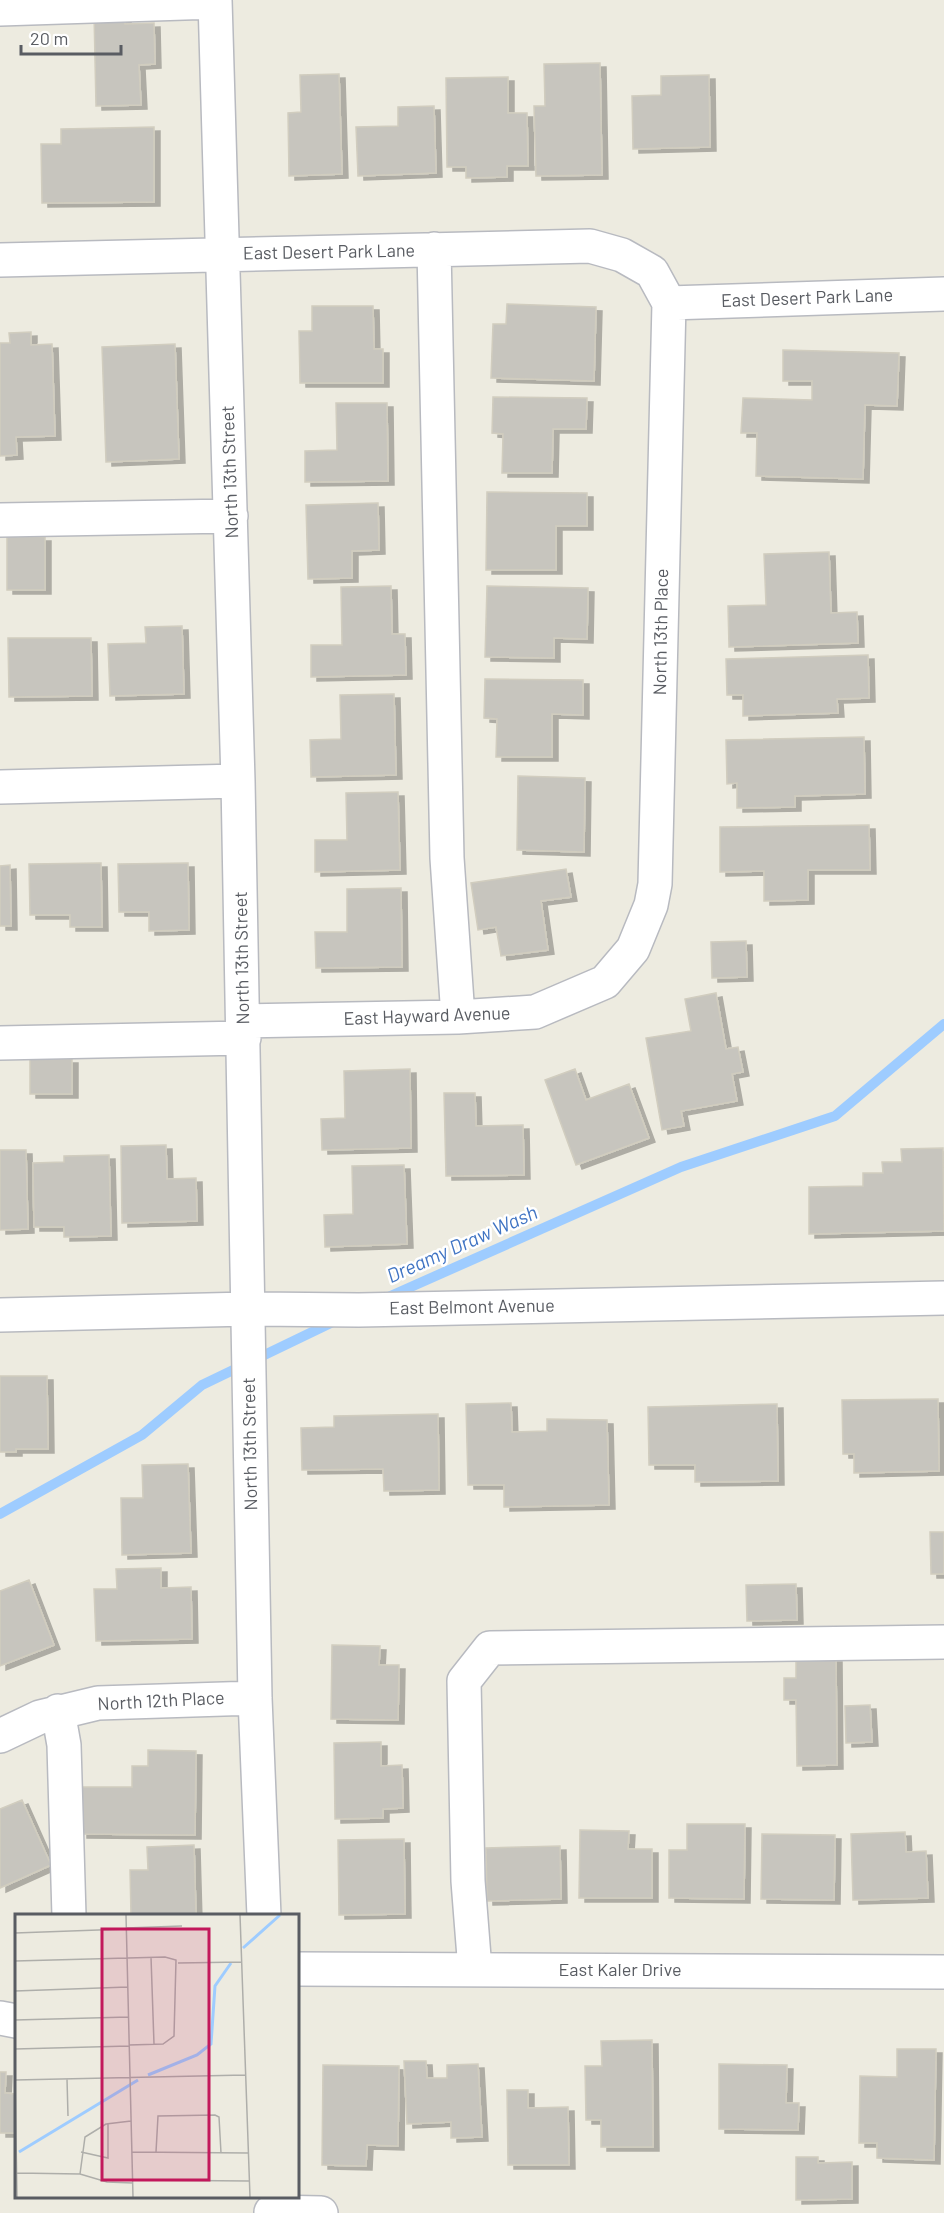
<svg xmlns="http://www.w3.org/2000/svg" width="944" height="2213" font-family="Barlow,sans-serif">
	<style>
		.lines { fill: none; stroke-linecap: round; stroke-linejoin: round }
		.stream { stroke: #9eccff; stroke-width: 10 }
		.building { fill: #c7c5be; stroke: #d1cdbf; stroke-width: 1.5; filter: url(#shadow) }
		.minor-casing { stroke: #b8bac0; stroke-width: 36 }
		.minor { stroke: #fff; stroke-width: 33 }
		.labels { text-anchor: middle; stroke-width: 5; stroke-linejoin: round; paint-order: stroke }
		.street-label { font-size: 18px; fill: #595c62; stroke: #fff }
		.water-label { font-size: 20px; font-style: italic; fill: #4074c3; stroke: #fff }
		.inset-river { fill: none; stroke: #9eccff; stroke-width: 3 }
		.inset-road { fill: none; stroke: #aeaeaa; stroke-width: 1.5 }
		.view { fill: #c2185b; fill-opacity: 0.15; stroke: #c2185b; stroke-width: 3 }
		.inset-edge { fill: none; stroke: #595c62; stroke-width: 3 }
	</style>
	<defs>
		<filter id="shadow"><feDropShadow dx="6" dy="4" stdDeviation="0" flood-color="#0004"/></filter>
	</defs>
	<rect width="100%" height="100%" fill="#edebe0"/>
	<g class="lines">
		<path class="stream" d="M 386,1298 L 681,1167 L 835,1116 L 944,1024
			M 0,1514 L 142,1435 L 202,1385 L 337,1320"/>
	</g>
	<path class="building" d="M 125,13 L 125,24 L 154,23 L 155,64 L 139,65 L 141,105 L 96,106 L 94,14 Z
		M 600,63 L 602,175 L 536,176 L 534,106 L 545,106 L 544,64 Z
		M 339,74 L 342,174 L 289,176 L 288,113 L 301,112 L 300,75 Z
		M 709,75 L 710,147 L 633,149 L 632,96 L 661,95 L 661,76 Z
		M 508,77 L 508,113 L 527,113 L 528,166 L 507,166 L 507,177 L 466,178 L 466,167 L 447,167 L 446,78 Z
		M 434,106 L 436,173 L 358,176 L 356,127 L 398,126 L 398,107 Z
		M 154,127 L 154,202 L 42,203 L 41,144 L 61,144 L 61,129 Z
		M 507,304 L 596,307 L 594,381 L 491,378 L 493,324 L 506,324 Z
		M 312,306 L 373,306 L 374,349 L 383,349 L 383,383 L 300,383 L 299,331 L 312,331 Z
		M 31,332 L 31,345 L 52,344 L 55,436 L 16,437 L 17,455 L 0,456 L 0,343 L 10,343 L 9,333 Z
		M 175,344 L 179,459 L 106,462 L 102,347 Z
		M 783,350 L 899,353 L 897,406 L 865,405 L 863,479 L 756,476 L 757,433 L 741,433 L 743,398 L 812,400 L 812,381 L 783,381 Z
		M 493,397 L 587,398 L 586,429 L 553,429 L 552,473 L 502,473 L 503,434 L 492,433 Z
		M 336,403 L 387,403 L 388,481 L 305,482 L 305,451 L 337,450 Z
		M 487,492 L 587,493 L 587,526 L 556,526 L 556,570 L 486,570 Z
		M 378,503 L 379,550 L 352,551 L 352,578 L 308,579 L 306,505 Z
		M 7,537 L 45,537 L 45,590 L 7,590 Z
		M 829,552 L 831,613 L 857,612 L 858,643 L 729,647 L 728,606 L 766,605 L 764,554 Z
		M 391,586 L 392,634 L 405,634 L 406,675 L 311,677 L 311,645 L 342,645 L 341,587 Z
		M 487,586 L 588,588 L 587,639 L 554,638 L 554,658 L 485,657 Z
		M 182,626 L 184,694 L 110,696 L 108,644 L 146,643 L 145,627 Z
		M 8,638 L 91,638 L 92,696 L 9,697 Z
		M 868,655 L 869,698 L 837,699 L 838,713 L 743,716 L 743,695 L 727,695 L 726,659 Z
		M 485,679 L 583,680 L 583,715 L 552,714 L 552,757 L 496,757 L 497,719 L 484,718 Z
		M 394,694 L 396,775 L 311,777 L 310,740 L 341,739 L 340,695 Z
		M 864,737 L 865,794 L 795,796 L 795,807 L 737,808 L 737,783 L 727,784 L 726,740 Z
		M 518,776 L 585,778 L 584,852 L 517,850 Z
		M 398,792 L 400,870 L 315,872 L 315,840 L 347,840 L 346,793 Z
		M 869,825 L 870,870 L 808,870 L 808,900 L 764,901 L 764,871 L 720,872 L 720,827 Z
		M 101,863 L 102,927 L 70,927 L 70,915 L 30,915 L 29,864 Z
		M 188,863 L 189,930 L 149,931 L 149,912 L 119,912 L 118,864 Z
		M 10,865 L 11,926 L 0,926 L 0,866 Z
		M 566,869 L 571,897 L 541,901 L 548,950 L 501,956 L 496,927 L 478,930 L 471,883 Z
		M 401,888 L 402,967 L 316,968 L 315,932 L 347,932 L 347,889 Z
		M 746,941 L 747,977 L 712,978 L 711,942 Z
		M 716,993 L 726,1049 L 738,1047 L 743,1072 L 732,1074 L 737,1101 L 681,1111 L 684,1126 L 662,1130 L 646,1038 L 691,1031 L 685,999 Z
		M 30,1059 L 72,1059 L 72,1094 L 30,1094 Z
		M 410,1069 L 411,1148 L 322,1150 L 321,1119 L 345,1118 L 344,1071 Z
		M 575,1069 L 586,1100 L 629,1084 L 649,1138 L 576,1165 L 545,1080 Z
		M 444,1093 L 475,1093 L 476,1126 L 523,1125 L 524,1175 L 446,1176 Z
		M 166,1145 L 167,1179 L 196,1178 L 197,1221 L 122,1223 L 121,1146 Z
		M 943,1148 L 944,1231 L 809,1234 L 809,1187 L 863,1186 L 863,1173 L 883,1173 L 882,1162 L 902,1162 L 901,1149 Z
		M 0,1150 L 26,1150 L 28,1229 L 0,1230 Z
		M 109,1155 L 111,1236 L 64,1237 L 64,1227 L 34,1227 L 33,1163 L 64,1162 L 64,1156 Z
		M 404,1165 L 407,1244 L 325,1247 L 324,1215 L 353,1214 L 352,1166 Z
		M 0,1376 L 47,1376 L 48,1449 L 16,1449 L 16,1452 L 0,1452 Z
		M 938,1399 L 939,1471 L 854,1473 L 854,1454 L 843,1454 L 842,1400 Z
		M 511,1403 L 512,1432 L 547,1431 L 547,1419 L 607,1420 L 609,1505 L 504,1507 L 504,1485 L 468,1485 L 466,1404 Z
		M 777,1404 L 778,1481 L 695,1482 L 695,1465 L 649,1465 L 648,1407 Z
		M 438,1414 L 439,1490 L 384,1491 L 383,1469 L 302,1470 L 301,1428 L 334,1427 L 334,1416 Z
		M 188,1464 L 191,1553 L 122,1555 L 121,1498 L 143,1498 L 142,1465 Z
		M 930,1532 L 944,1532 L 944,1574 L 931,1574 Z
		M 161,1568 L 161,1588 L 191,1587 L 192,1639 L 96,1641 L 94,1589 L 117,1589 L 116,1569 Z
		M 29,1580 L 54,1645 L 0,1666 L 0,1591 Z
		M 796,1584 L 797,1620 L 747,1621 L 746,1585 Z
		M 332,1645 L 380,1646 L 379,1665 L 399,1665 L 398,1720 L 331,1719 Z
		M 796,1658 L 836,1658 L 837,1765 L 797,1766 L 796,1700 L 784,1700 L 784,1678 L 796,1678 Z
		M 870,1705 L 872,1742 L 846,1743 L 845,1706 Z
		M 381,1742 L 381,1766 L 402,1765 L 403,1808 L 383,1809 L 383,1818 L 335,1819 L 334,1743 Z
		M 148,1750 L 196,1751 L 195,1835 L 81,1834 L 81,1787 L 132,1787 L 132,1766 L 148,1766 Z
		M 22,1800 L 51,1865 L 0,1888 L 0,1809 Z
		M 687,1824 L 745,1824 L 744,1899 L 669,1898 L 669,1850 L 687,1850 Z
		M 580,1830 L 629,1831 L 628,1849 L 652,1849 L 652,1898 L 579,1898 Z
		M 905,1832 L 906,1852 L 926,1851 L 928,1898 L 853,1900 L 851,1834 Z
		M 762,1834 L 835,1835 L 834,1900 L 761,1899 Z
		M 404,1839 L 405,1914 L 339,1915 L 338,1840 Z
		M 194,1845 L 196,1916 L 131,1916 L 130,1870 L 148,1870 L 147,1847 Z
		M 560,1846 L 561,1899 L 487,1901 L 486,1848 Z
		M 652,2040 L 653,2147 L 601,2147 L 601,2120 L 586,2120 L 585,2066 L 602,2066 L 601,2041 Z
		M 897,2049 L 936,2049 L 934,2160 L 877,2158 L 877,2143 L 859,2143 L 860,2076 L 897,2077 Z
		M 404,2061 L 426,2061 L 427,2078 L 447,2078 L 447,2065 L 478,2064 L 482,2137 L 451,2138 L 451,2122 L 407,2124 Z
		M 719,2064 L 787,2065 L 786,2103 L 799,2103 L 798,2130 L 719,2129 Z
		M 323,2065 L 399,2066 L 398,2146 L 367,2145 L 366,2166 L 322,2165 Z
		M 0,2072 L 6,2072 L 5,2093 L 16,2094 L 16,2133 L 0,2133 Z
		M 507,2090 L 528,2090 L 528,2108 L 568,2107 L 569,2165 L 508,2165 Z
		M 796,2157 L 818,2157 L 818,2163 L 852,2162 L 852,2199 L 796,2200 Z"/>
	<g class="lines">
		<g class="minor-casing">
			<path id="minor" d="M 215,0 L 238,781 L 255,1698 L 264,1916
				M 0,9 L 215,2
				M 434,249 L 447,858 L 458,1017
				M 0,260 L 590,246 L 622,255 L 652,272 L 669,303 L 655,884 L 651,905 L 633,949 L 605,982 L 535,1012 L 458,1017 L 244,1021
				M 669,303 L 944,294
				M 0,520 L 231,516
				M 0,787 L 238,781
				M 0,1043 L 244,1038
				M 0,1315 L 248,1309 L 359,1310 L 944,1298
				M 58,1711 L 64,1745 L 69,1916
				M 0,1736 L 40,1717 L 98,1703 L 255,1698
				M 297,1969 L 944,1972
				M 475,1970 L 468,1881 L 464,1681 L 490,1648 L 944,1642
				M 0,2018 L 16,2021
				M 271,2212 L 321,2213"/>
		</g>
		<use href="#minor" class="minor"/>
	</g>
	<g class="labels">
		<g class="street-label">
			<text transform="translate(329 252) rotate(-1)" y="6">East Desert Park Lane</text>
			<text transform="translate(807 298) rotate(-2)" y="6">East Desert Park Lane</text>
			<text transform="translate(230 472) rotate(-92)" y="6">North 13th Street</text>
			<text transform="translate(661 632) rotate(-89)" y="6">North 13th Place</text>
			<text transform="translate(242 958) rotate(-91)" y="6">North 13th Street</text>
			<text transform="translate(427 1016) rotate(-2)" y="6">East Hayward Avenue</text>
			<text transform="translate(472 1307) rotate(-1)" y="6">East Belmont Avenue</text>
			<text transform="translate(250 1444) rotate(-91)" y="6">North 13th Street</text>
			<text transform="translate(161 1701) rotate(-3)" y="6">North 12th Place</text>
			<text x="620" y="1976">East Kaler Drive</text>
		</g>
		<g class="water-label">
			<text transform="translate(462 1244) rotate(-24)" y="7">Dreamy Draw Wash</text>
		</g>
	</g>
	<g transform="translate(15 1914)">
		<rect width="284" height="284" fill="#edebe0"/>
		<path class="inset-river" d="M 228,34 L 265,1M 133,161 L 182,141 L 196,130 L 200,72 L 216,49M 4,238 L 123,166"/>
		<path class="inset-road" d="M 111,1 L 118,283M 225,1 L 235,283M 111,14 L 167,12M 0,19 L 111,15M 136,43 L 139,130M 0,47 L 150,43 L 161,46 L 159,122 L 148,130 L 114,131M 163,49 L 227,48M 0,77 L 113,73M 0,106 L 114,103M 0,135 L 114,132M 0,160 L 2,283M 52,165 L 53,202M 0,166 L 230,161M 66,238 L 93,244 L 93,209M 117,238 L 233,239M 141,238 L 143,202 L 200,201 L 204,203 L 206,239M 2,259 L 65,260 L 92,268 L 118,269M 65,260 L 70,223 L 91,210 L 116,207M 118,266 L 234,267"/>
		<path class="view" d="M 87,15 L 194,15 L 194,266 L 87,266 Z"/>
		<rect width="284" height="284" class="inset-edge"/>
	</g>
	<path d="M21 45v9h100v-9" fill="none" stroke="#595c62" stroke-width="3"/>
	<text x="30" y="45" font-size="18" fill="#595c62" stroke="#ffffff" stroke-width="4.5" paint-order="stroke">20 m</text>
</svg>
